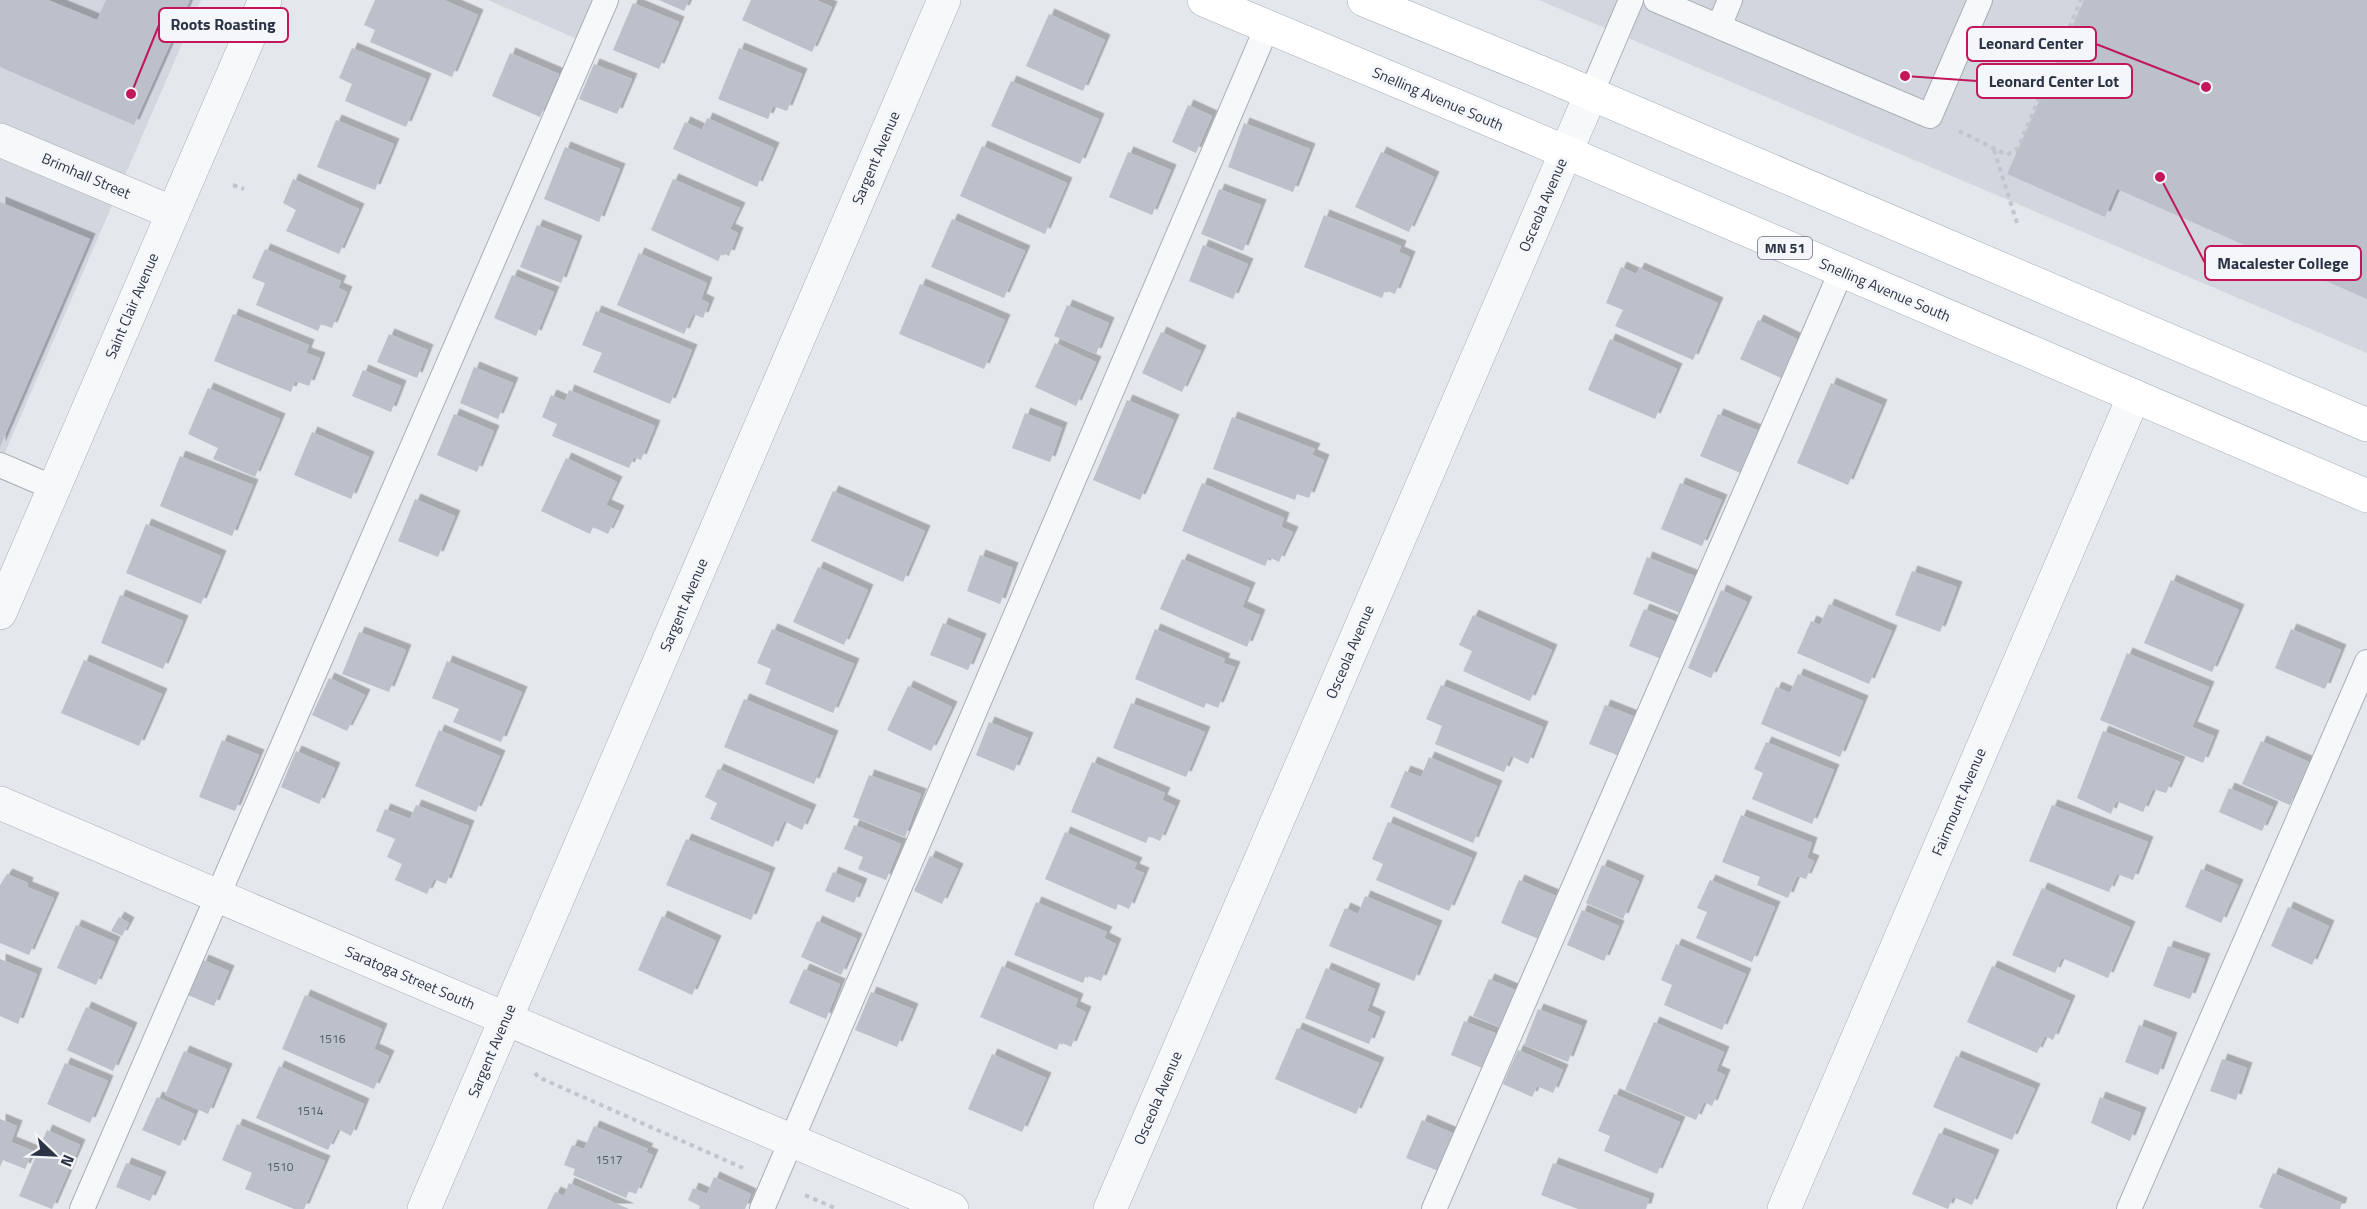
<svg xmlns="http://www.w3.org/2000/svg" width="2367" height="1209" font-family="'Titillium Web',sans-serif">
	<style>
		.built { fill: #d2d6de }
		.building { fill: #bbc0ca; filter: url(#shadow) }
		.lines { fill: none; stroke-linecap: round; stroke-linejoin: round }
		.service-casing { stroke: #a9aeb7; stroke-width: 26 }
		.minor-casing { stroke: #a9aeb7; stroke-width: 34 }
		.tertiary-casing { stroke: #a9aeb7; stroke-width: 34 }
		.primary-casing { stroke: #a3abb8; stroke-width: 34 }
		.path { stroke: #c2c5cb; stroke-width: 4; stroke-dasharray: 4.5 4.5; stroke-linecap: butt }
		.service { stroke: #f7f8fa; stroke-width: 24 }
		.minor { stroke: #f7f8fa; stroke-width: 33 }
		.tertiary { stroke: #f7f8fa; stroke-width: 33 }
		.primary { stroke: #fff; stroke-width: 33 }
		.labels { text-anchor: middle; stroke-width: 6; stroke-linejoin: round; paint-order: stroke }
		.number-label { font-size: 12px; fill: #4f5766 }
		.shield { fill: #f4f6f9; stroke: #676e7b; stroke-width: 1.5 }
		.shield-label { font-size: 14px; font-weight: bold; fill: #2b3445 }
		.street-label { font-size: 15px; fill: #2b3445; stroke: #f4f6f9 }
		.leader { fill: none; stroke: #c2185b; stroke-width: 2 }
		.callout-dot { fill: #c2185b; stroke: #f4f6f9; stroke-width: 2 }
		.callout { fill: #f4f6f9; stroke: #c2185b; stroke-width: 2 }
		.callout-label { font-size: 16px; text-anchor: middle; font-weight: bold; fill: #2b3445 }
	</style>
	<defs>
		<filter id="shadow"><feDropShadow dx="5.5" dy="-5.5" stdDeviation="0" flood-color="#0004"/></filter>
	</defs>
	<rect width="100%" height="100%" fill="#e4e7ec"/>
	<path class="built" d="M 0,0 L 201,0 L 0,464 Z
		M 488,0 L 613,0 L 593,46 Z
		M 1539,0 L 2367,0 L 2367,353 Z"/>
	<path class="building" d="M 0,0 L 48,0 L 97,20 L 106,0 L 190,0 L 134,125 L 0,67 Z
		M 375,0 L 444,0 L 478,15 L 452,77 L 370,42 L 375,30 L 364,25 Z
		M 659,0 L 689,0 L 684,11 Z
		M 751,0 L 816,0 L 832,7 L 812,52 L 742,20 Z
		M 2084,0 L 2367,0 L 2367,299 L 2117,189 L 2105,217 L 2007,174 Z
		M 633,3 L 679,22 L 659,69 L 613,50 Z
		M 1049,14 L 1105,40 L 1083,91 L 1026,66 Z
		M 352,48 L 426,79 L 406,127 L 345,101 L 352,84 L 339,78 Z
		M 739,48 L 802,74 L 787,111 L 773,106 L 768,119 L 718,99 Z
		M 510,53 L 559,74 L 540,117 L 492,96 Z
		M 594,64 L 632,79 L 617,114 L 579,99 Z
		M 1011,81 L 1099,119 L 1080,164 L 991,126 Z
		M 1188,105 L 1212,116 L 1196,153 L 1172,142 Z
		M 707,118 L 774,148 L 757,187 L 673,149 L 685,122 L 702,130 Z
		M 336,120 L 394,144 L 375,190 L 317,167 Z
		M 1244,123 L 1310,149 L 1293,192 L 1228,167 Z
		M 982,146 L 1067,183 L 1045,234 L 960,196 Z
		M 565,147 L 620,169 L 599,222 L 544,199 Z
		M 1128,152 L 1171,170 L 1152,215 L 1109,197 Z
		M 1381,152 L 1434,177 L 1409,232 L 1355,207 Z
		M 293,179 L 359,209 L 339,254 L 286,231 L 296,210 L 283,203 Z
		M 673,179 L 740,208 L 730,229 L 738,233 L 729,256 L 722,253 L 718,261 L 651,230 Z
		M 1219,189 L 1261,205 L 1243,251 L 1201,234 Z
		M 0,202 L 90,239 L 0,447 Z
		M 1324,215 L 1401,246 L 1399,252 L 1410,257 L 1395,294 L 1385,290 L 1382,298 L 1304,267 Z
		M 952,219 L 1025,251 L 1004,298 L 931,267 Z
		M 537,225 L 577,241 L 561,283 L 520,267 Z
		M 1203,245 L 1248,264 L 1233,299 L 1189,281 Z
		M 265,249 L 341,281 L 338,288 L 347,292 L 332,328 L 321,324 L 318,331 L 256,305 L 265,283 L 252,278 Z
		M 639,253 L 707,283 L 701,299 L 709,303 L 703,318 L 693,314 L 684,334 L 617,305 Z
		M 1621,267 L 1636,274 L 1639,268 L 1718,303 L 1693,360 L 1615,326 L 1623,310 L 1606,303 Z
		M 512,275 L 554,292 L 536,336 L 494,318 Z
		M 920,284 L 1005,320 L 984,369 L 899,334 Z
		M 1067,305 L 1109,323 L 1096,354 L 1054,336 Z
		M 596,311 L 692,350 L 670,404 L 593,372 L 602,353 L 582,345 Z
		M 233,314 L 309,345 L 306,353 L 320,358 L 309,386 L 295,381 L 291,392 L 214,361 Z
		M 1758,320 L 1801,341 L 1783,379 L 1740,359 Z
		M 1161,332 L 1201,351 L 1182,392 L 1142,373 Z
		M 389,334 L 428,350 L 417,378 L 377,362 Z
		M 1610,339 L 1677,369 L 1655,419 L 1588,390 Z
		M 1055,343 L 1096,362 L 1076,406 L 1035,387 Z
		M 474,367 L 513,383 L 498,419 L 460,403 Z
		M 363,370 L 401,386 L 391,412 L 352,396 Z
		M 1831,383 L 1882,405 L 1848,485 L 1797,463 Z
		M 208,388 L 280,419 L 255,477 L 213,459 L 218,448 L 188,434 Z
		M 569,390 L 655,426 L 641,460 L 634,457 L 629,468 L 552,436 L 557,424 L 542,417 L 551,395 L 565,401 Z
		M 1127,400 L 1174,420 L 1140,500 L 1093,480 Z
		M 1025,413 L 1062,428 L 1050,462 L 1012,448 Z
		M 454,414 L 494,431 L 477,472 L 437,455 Z
		M 1718,414 L 1761,432 L 1743,474 L 1700,456 Z
		M 1232,417 L 1315,449 L 1312,455 L 1324,460 L 1309,498 L 1297,494 L 1295,500 L 1213,469 Z
		M 312,432 L 369,457 L 351,499 L 294,475 Z
		M 180,456 L 253,485 L 232,536 L 160,506 Z
		M 566,458 L 617,482 L 606,505 L 619,511 L 608,534 L 593,527 L 590,534 L 541,511 Z
		M 1202,483 L 1284,518 L 1281,527 L 1293,532 L 1279,562 L 1269,557 L 1265,566 L 1182,531 Z
		M 1680,483 L 1722,500 L 1702,546 L 1661,529 Z
		M 833,491 L 925,531 L 903,582 L 811,541 Z
		M 415,499 L 455,516 L 438,557 L 398,541 Z
		M 146,524 L 221,556 L 201,604 L 126,573 Z
		M 980,555 L 1013,568 L 1000,604 L 967,591 Z
		M 1647,557 L 1699,578 L 1685,615 L 1633,594 Z
		M 1182,559 L 1250,588 L 1242,607 L 1260,615 L 1247,647 L 1160,609 Z
		M 818,567 L 868,590 L 844,645 L 793,622 Z
		M 1912,571 L 1957,587 L 1940,632 L 1895,615 Z
		M 2171,580 L 2239,610 L 2212,672 L 2144,643 Z
		M 1721,590 L 1747,602 L 1711,678 L 1688,668 Z
		M 120,595 L 183,621 L 163,669 L 101,643 Z
		M 1829,604 L 1892,631 L 1869,684 L 1797,653 L 1811,621 L 1820,625 Z
		M 1644,609 L 1679,623 L 1664,660 L 1629,646 Z
		M 1473,615 L 1552,650 L 1530,701 L 1463,671 L 1472,651 L 1459,645 Z
		M 943,623 L 981,639 L 968,670 L 930,655 Z
		M 772,629 L 854,664 L 833,713 L 765,684 L 771,669 L 757,663 Z
		M 1155,629 L 1225,659 L 1223,663 L 1235,667 L 1218,708 L 1206,703 L 1204,708 L 1135,679 Z
		M 2291,629 L 2341,650 L 2325,689 L 2275,668 Z
		M 359,632 L 406,650 L 389,692 L 342,674 Z
		M 2127,653 L 2209,687 L 2192,727 L 2214,736 L 2203,763 L 2100,720 Z
		M 84,660 L 162,694 L 139,746 L 61,713 Z
		M 447,661 L 522,692 L 501,742 L 453,722 L 459,709 L 432,698 Z
		M 1798,674 L 1863,701 L 1840,757 L 1761,724 L 1776,687 L 1790,693 Z
		M 329,678 L 365,695 L 347,731 L 312,715 Z
		M 1441,685 L 1543,727 L 1528,764 L 1511,756 L 1504,772 L 1435,744 L 1442,726 L 1426,719 Z
		M 908,686 L 952,707 L 931,751 L 887,730 Z
		M 744,699 L 833,736 L 814,784 L 724,747 Z
		M 1131,703 L 1205,732 L 1186,777 L 1113,748 Z
		M 1605,705 L 1638,718 L 1622,757 L 1589,744 Z
		M 989,722 L 1028,738 L 1014,771 L 976,755 Z
		M 439,730 L 500,756 L 476,812 L 415,786 Z
		M 2103,731 L 2180,762 L 2166,793 L 2153,789 L 2143,812 L 2116,801 L 2111,814 L 2077,798 Z
		M 222,740 L 259,755 L 235,811 L 199,797 Z
		M 2261,741 L 2309,762 L 2290,805 L 2242,784 Z
		M 1766,742 L 1834,770 L 1812,824 L 1752,799 L 1763,773 L 1754,769 Z
		M 296,751 L 335,768 L 319,804 L 281,787 Z
		M 1429,757 L 1497,786 L 1473,843 L 1390,807 L 1405,771 L 1421,777 Z
		M 1092,762 L 1165,793 L 1162,800 L 1175,806 L 1160,841 L 1149,836 L 1146,843 L 1071,812 Z
		M 718,769 L 811,810 L 802,830 L 784,821 L 773,847 L 710,819 L 717,803 L 705,797 Z
		M 869,775 L 921,794 L 905,837 L 853,817 Z
		M 2229,788 L 2273,807 L 2262,831 L 2219,812 Z
		M 416,805 L 469,826 L 446,884 L 434,879 L 427,894 L 395,880 L 402,864 L 387,857 L 395,839 L 376,831 L 385,809 L 410,819 Z
		M 2052,805 L 2148,842 L 2133,880 L 2117,874 L 2109,892 L 2029,861 Z
		M 1741,815 L 1812,843 L 1807,858 L 1814,861 L 1806,879 L 1797,876 L 1788,898 L 1757,885 L 1760,877 L 1722,862 Z
		M 1388,822 L 1472,858 L 1449,911 L 1376,880 L 1383,864 L 1372,859 Z
		M 854,825 L 901,844 L 886,880 L 858,869 L 863,857 L 844,849 Z
		M 1065,832 L 1137,863 L 1134,869 L 1144,873 L 1129,909 L 1118,904 L 1116,910 L 1045,879 Z
		M 686,839 L 770,873 L 751,920 L 666,885 Z
		M 930,856 L 958,869 L 942,904 L 914,891 Z
		M 1602,865 L 1639,881 L 1623,919 L 1586,903 Z
		M 2201,869 L 2238,885 L 2221,923 L 2185,907 Z
		M 833,872 L 862,884 L 854,903 L 825,891 Z
		M 7,874 L 28,883 L 27,887 L 54,898 L 29,955 L 0,943 L 0,885 Z
		M 1519,880 L 1561,898 L 1543,941 L 1501,923 Z
		M 1710,880 L 1775,907 L 1752,962 L 1696,938 L 1707,912 L 1697,908 Z
		M 2042,888 L 2130,927 L 2108,978 L 2062,958 L 2055,973 L 2012,955 Z
		M 1365,896 L 1437,926 L 1414,981 L 1329,946 L 1345,908 L 1358,914 Z
		M 1036,902 L 1107,932 L 1104,938 L 1116,944 L 1101,981 L 1086,975 L 1083,983 L 1014,955 Z
		M 2288,907 L 2329,926 L 2312,965 L 2271,946 Z
		M 1582,910 L 1619,926 L 1604,961 L 1567,945 Z
		M 662,916 L 716,941 L 692,995 L 638,970 Z
		M 119,917 L 129,923 L 122,936 L 111,931 Z
		M 817,921 L 857,939 L 841,975 L 801,957 Z
		M 76,925 L 115,942 L 96,985 L 57,968 Z
		M 1676,944 L 1746,974 L 1722,1030 L 1664,1005 L 1672,985 L 1661,980 Z
		M 2168,946 L 2205,959 L 2190,999 L 2153,986 Z
		M 0,959 L 37,974 L 18,1024 L 0,1016 Z
		M 203,960 L 229,971 L 214,1006 L 188,995 Z
		M 1002,966 L 1078,999 L 1075,1007 L 1086,1012 L 1071,1047 L 1060,1042 L 1057,1050 L 980,1017 Z
		M 1992,966 L 2070,1001 L 2053,1040 L 2045,1036 L 2037,1053 L 1967,1022 Z
		M 1326,968 L 1375,989 L 1367,1011 L 1380,1017 L 1369,1044 L 1305,1018 Z
		M 804,969 L 840,984 L 826,1019 L 789,1003 Z
		M 1489,979 L 1520,992 L 1504,1029 L 1473,1016 Z
		M 871,992 L 913,1009 L 897,1047 L 855,1030 Z
		M 305,995 L 382,1029 L 374,1049 L 389,1056 L 374,1089 L 282,1049 Z
		M 86,1007 L 132,1028 L 113,1071 L 67,1050 Z
		M 1538,1009 L 1582,1026 L 1568,1062 L 1524,1045 Z
		M 1464,1021 L 1500,1035 L 1487,1070 L 1451,1055 Z
		M 1654,1022 L 1724,1052 L 1716,1071 L 1725,1075 L 1712,1106 L 1704,1102 L 1696,1120 L 1625,1090 Z
		M 2139,1025 L 2172,1038 L 2158,1075 L 2125,1062 Z
		M 1297,1028 L 1379,1063 L 1356,1114 L 1275,1079 Z
		M 1518,1050 L 1563,1070 L 1553,1093 L 1537,1086 L 1532,1097 L 1503,1084 Z
		M 184,1051 L 227,1069 L 208,1114 L 165,1095 Z
		M 992,1054 L 1046,1078 L 1022,1132 L 968,1109 Z
		M 1956,1056 L 2035,1089 L 2012,1140 L 1933,1107 Z
		M 2222,1059 L 2247,1068 L 2236,1100 L 2210,1091 Z
		M 65,1063 L 108,1081 L 90,1123 L 47,1104 Z
		M 279,1066 L 364,1104 L 351,1136 L 338,1129 L 328,1150 L 256,1118 Z
		M 1614,1094 L 1680,1122 L 1657,1174 L 1604,1151 L 1610,1136 L 1598,1131 Z
		M 157,1097 L 194,1114 L 180,1146 L 142,1130 Z
		M 2100,1097 L 2141,1113 L 2130,1141 L 2091,1123 Z
		M 0,1119 L 17,1126 L 11,1142 L 33,1151 L 25,1169 L 3,1160 L 0,1167 Z
		M 1422,1120 L 1457,1135 L 1441,1172 L 1406,1158 Z
		M 237,1124 L 325,1161 L 304,1209 L 294,1209 L 245,1189 L 252,1173 L 222,1160 Z
		M 594,1126 L 648,1149 L 646,1152 L 653,1155 L 636,1194 L 629,1191 L 626,1198 L 573,1175 L 575,1169 L 564,1165 L 572,1145 L 584,1149 Z
		M 47,1130 L 80,1145 L 52,1209 L 19,1196 Z
		M 1939,1133 L 1994,1155 L 1972,1205 L 1953,1197 L 1948,1209 L 1912,1194 Z
		M 126,1163 L 161,1177 L 150,1201 L 116,1187 Z
		M 1553,1163 L 1649,1199 L 1646,1209 L 1578,1209 L 1541,1195 Z
		M 2273,1173 L 2342,1203 L 2340,1209 L 2264,1209 L 2259,1207 Z
		M 714,1177 L 751,1194 L 745,1209 L 699,1209 L 700,1206 L 688,1200 L 693,1188 L 707,1194 Z
		M 569,1183 L 629,1209 L 547,1209 L 555,1192 L 564,1196 Z"/>
	<g class="lines">
		<g class="service-casing">
			<path id="service" d="M 1656,0 L 1930,116 L 1980,0
				M 1719,26 L 1730,0
				M 1591,94 L 1631,0
				M 0,465 L 54,488
				M 82,1209 L 606,0
				M 762,1209 L 1267,27
				M 1434,1209 L 1841,272
				M 2129,1209 L 2367,662"/>
		</g>
		<g class="minor-casing">
			<path id="minor" d="M 0,140 L 173,213
				M 0,803 L 952,1209
				M 424,1209 L 944,0
				M 1110,1209 L 1591,94
				M 1784,1209 L 2134,396"/>
		</g>
		<g class="tertiary-casing">
			<path id="tertiary" d="M 0,613 L 265,0"/>
		</g>
		<g class="primary-casing">
			<path id="primary" d="M 1204,0 L 1514,130 L 2367,496
				M 1364,0 L 1540,72 L 2367,425"/>
		</g>
		<path class="path" d="M 1959,131 L 2007,155 L 2018,148 L 2081,0
			M 1994,150 L 2017,223
			M 233,185 L 244,189
			M 535,1073 L 538,1077 L 743,1168
			M 805,1195 L 837,1209"/>
		<use href="#service" class="service"/>
		<use href="#minor" class="minor"/>
		<use href="#tertiary" class="tertiary"/>
		<use href="#primary" class="primary"/>
	</g>
	<g class="labels">
		<g class="number-label">
			<text x="332" y="1043">1516</text>
			<text x="310" y="1115">1514</text>
			<text x="609" y="1164">1517</text>
			<text x="280" y="1171">1510</text>
		</g>
		<rect class="shield" x="1758" y="237" width="54" height="22" rx="4.5"/>
		<g class="shield-label">
			<text x="1785" y="253">MN 51</text>
		</g>
		<g class="street-label">
			<text transform="translate(1438 99) rotate(23)" y="5">Snelling Avenue South</text>
			<text transform="translate(876 158) rotate(-67)" y="5">Sargent Avenue</text>
			<text transform="translate(86 176) rotate(23)" y="5">Brimhall Street</text>
			<text transform="translate(1543 205) rotate(-67)" y="5">Osceola Avenue</text>
			<text transform="translate(1885 290) rotate(23)" y="5">Snelling Avenue South</text>
			<text transform="translate(132 306) rotate(-67)" y="5">Saint Clair Avenue</text>
			<text transform="translate(684 605) rotate(-67)" y="5">Sargent Avenue</text>
			<text transform="translate(1350 652) rotate(-67)" y="5">Osceola Avenue</text>
			<text transform="translate(1959 802) rotate(-67)" y="5">Fairmount Avenue</text>
			<text transform="translate(410 978) rotate(23)" y="5">Saratoga Street South</text>
			<text transform="translate(492 1051) rotate(-67)" y="5">Sargent Avenue</text>
			<text transform="translate(1158 1098) rotate(-67)" y="5">Osceola Avenue</text>
		</g>
	</g>
	<path class="leader" d="M131 94L159 25M2206 87L2096 44M1905 76L1977 81M2160 177L2205 263"/>
	<g class="callout-dot">
		<circle cx="131" cy="94" r="6"/>
		<circle cx="2206" cy="87" r="6"/>
		<circle cx="1905" cy="76" r="6"/>
		<circle cx="2160" cy="177" r="6"/>
	</g>
	<g class="callout">
		<rect x="159" y="8" width="129" height="34" rx="6"/>
		<rect x="1967" y="27" width="129" height="34" rx="6"/>
		<rect x="1977" y="64" width="155" height="34" rx="6"/>
		<rect x="2205" y="246" width="156" height="34" rx="6"/>
	</g>
	<g class="callout-label">
		<text x="223" y="30">Roots Roasting</text>
		<text x="2031" y="49">Leonard Center</text>
		<text x="2054" y="87">Leonard Center Lot</text>
		<text x="2283" y="269">Macalester College</text>
	</g>
	<g transform="translate(54 1155) rotate(113)" stroke="#f4f6f9" stroke-width="4.5" paint-order="stroke">
	<path d="M0-4.5L10 22L0 15L-10 22Z" fill="#2b3445"/>
	<text y="-9" font-size="16" font-weight="bold" text-anchor="middle" fill="#2b3445">N</text>
	</g>
</svg>
